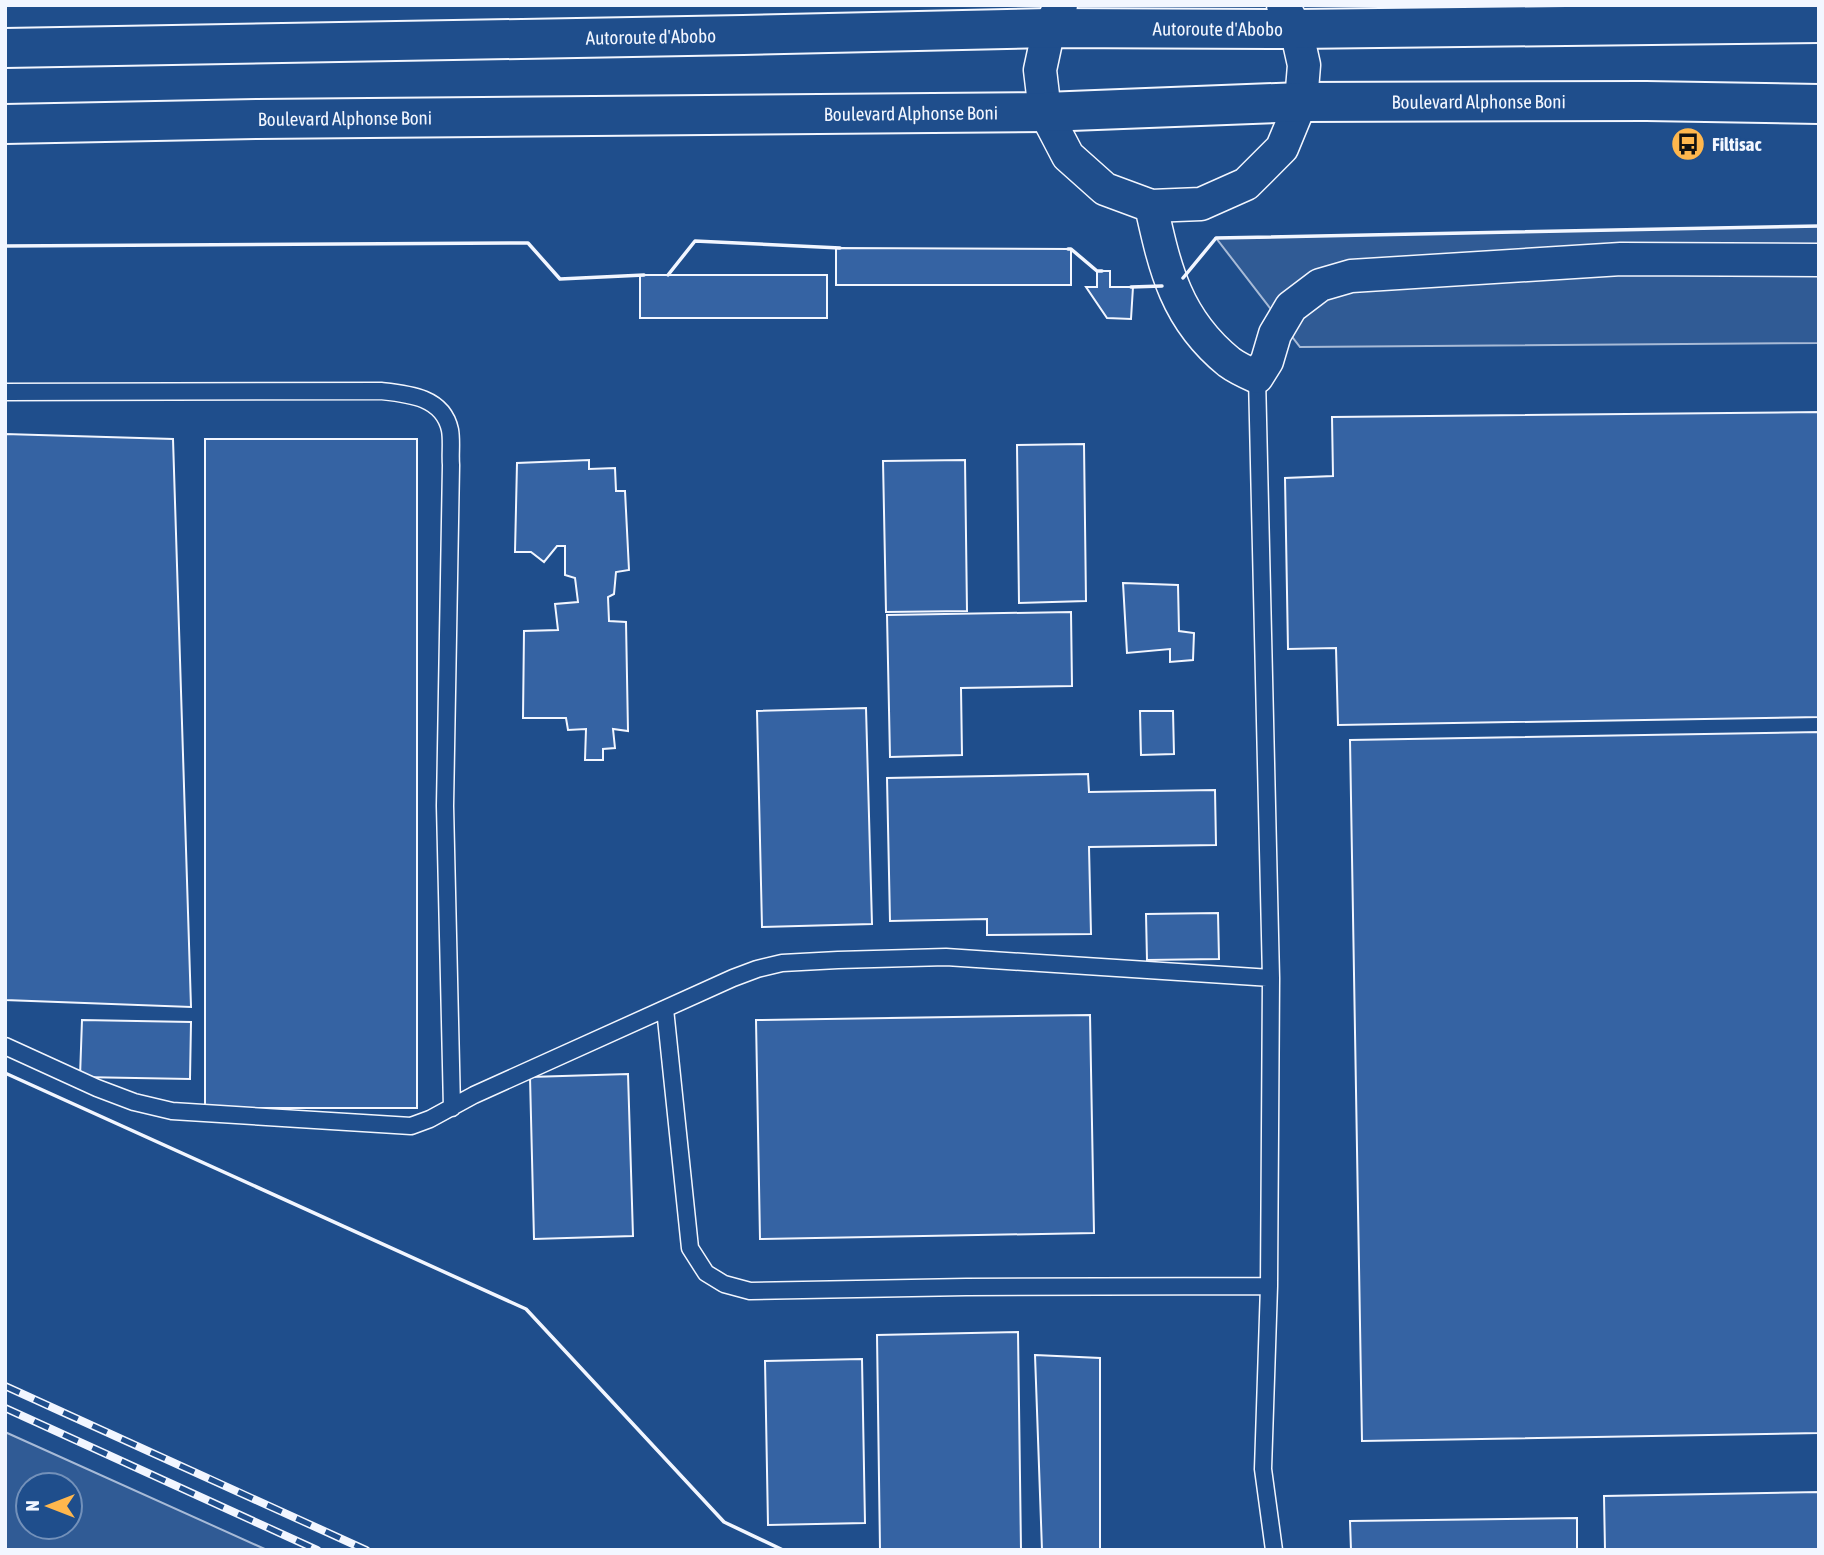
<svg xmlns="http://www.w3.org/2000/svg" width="1824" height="1555" font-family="'Asap Condensed',sans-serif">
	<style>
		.built { fill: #305b95; stroke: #a8bbd7; stroke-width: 2; fill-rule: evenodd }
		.building { fill: #3563a3; stroke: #f2f6ff; stroke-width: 2 }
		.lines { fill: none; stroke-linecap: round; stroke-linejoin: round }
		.lane-casing { stroke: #f2f6ff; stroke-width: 19 }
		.street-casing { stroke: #f2f6ff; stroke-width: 35 }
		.primary-casing { stroke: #f2f6ff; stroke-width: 42 }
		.lane { stroke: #1f4e8c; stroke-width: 16 }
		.street { stroke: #1f4e8c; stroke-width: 32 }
		.primary { stroke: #1f4e8c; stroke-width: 38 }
		.rail-casing { stroke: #f2f6ff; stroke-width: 8 }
		.rail { stroke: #1f4e8c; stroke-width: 5; stroke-dasharray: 16; stroke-linecap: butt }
		.wall { stroke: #f2f6ff; stroke-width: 3.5 }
		.labels { text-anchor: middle; stroke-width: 5; stroke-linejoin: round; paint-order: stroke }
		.street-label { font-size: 19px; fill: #f2f6ff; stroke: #1f4e8c }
		.poi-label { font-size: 19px; font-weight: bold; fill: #f2f6ff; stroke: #1f4e8c; text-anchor: start }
	</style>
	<rect width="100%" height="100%" fill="#1f4e8c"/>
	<path class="built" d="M 1819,226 L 1819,343 L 1300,347 L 1216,238 Z
		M 5,1432 L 267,1550 L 5,1550 ZM 28,1485 L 70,1485 L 70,1527 L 28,1527 Z"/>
	<path class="building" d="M 836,248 L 1071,249 L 1071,285 L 836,285 Z
		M 1097,271 L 1110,271 L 1110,287 L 1133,287 L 1131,319 L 1107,318 L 1086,287 L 1097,287 Z
		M 640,275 L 827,275 L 827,318 L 640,318 Z
		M 1819,412 L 1819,717 L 1338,725 L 1336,648 L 1288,649 L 1285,478 L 1333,476 L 1332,417 Z
		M 5,434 L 173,439 L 191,1007 L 5,1000 Z
		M 205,439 L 417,439 L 417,1108 L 205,1108 Z
		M 1084,444 L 1086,601 L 1019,603 L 1017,445 Z
		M 589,460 L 589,469 L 615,468 L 616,491 L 625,491 L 629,570 L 616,572 L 614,594 L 608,597 L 609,621 L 626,622 L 628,731 L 613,729 L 615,748 L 603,749 L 603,760 L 585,760 L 586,729 L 568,730 L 566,718 L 523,718 L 524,631 L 558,630 L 555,604 L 578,602 L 575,578 L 565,575 L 565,546 L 557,546 L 544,562 L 531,552 L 515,552 L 517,463 Z
		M 965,460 L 967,611 L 886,612 L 883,461 Z
		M 1123,583 L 1178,585 L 1179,631 L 1194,633 L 1193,660 L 1170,662 L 1170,649 L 1127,653 Z
		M 1071,612 L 1072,686 L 961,688 L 962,755 L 890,757 L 887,615 Z
		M 866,708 L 872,924 L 762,927 L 757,711 Z
		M 1140,711 L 1173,711 L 1174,754 L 1141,755 Z
		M 1819,732 L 1819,1433 L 1362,1441 L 1350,740 Z
		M 1088,774 L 1089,792 L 1215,790 L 1216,845 L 1089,847 L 1091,934 L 987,935 L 987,919 L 890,921 L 887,778 Z
		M 1218,913 L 1219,959 L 1147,960 L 1146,914 Z
		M 1090,1015 L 1094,1233 L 760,1239 L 756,1020 Z
		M 82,1020 L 191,1022 L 190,1079 L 80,1077 Z
		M 628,1074 L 633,1236 L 534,1239 L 530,1077 Z
		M 1018,1332 L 1021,1550 L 880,1550 L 877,1335 Z
		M 1035,1355 L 1100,1358 L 1100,1550 L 1042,1550 Z
		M 862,1359 L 865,1523 L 768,1525 L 765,1361 Z
		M 1819,1492 L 1819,1550 L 1605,1550 L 1604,1496 Z
		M 1577,1518 L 1577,1550 L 1351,1550 L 1350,1521 Z"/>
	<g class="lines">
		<g class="lane-casing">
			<path id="lane" d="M 1257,377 L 1271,978 L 1269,1286 L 1263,1469 L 1274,1550
				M 5,392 L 381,391 C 409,394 443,397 450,430 C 452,441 450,454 451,465 L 445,806 L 452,1108
				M 665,1009 L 690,1248 L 706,1273 L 724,1284 L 750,1291 L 966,1287 L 1269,1286
				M 5,1046 L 97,1088 L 134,1102 L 172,1111 L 411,1126 L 430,1119 L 474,1095 L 733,978 L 757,969 L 782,963 L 838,960 L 946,957 L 1271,978"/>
		</g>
		<g class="street-casing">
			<path id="street" d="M 1061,5 L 1049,28 L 1040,70 L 1045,112 L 1068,156 L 1105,189 L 1151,206 L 1201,204 L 1246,184 L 1282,148 L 1301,102 L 1304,65 L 1296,29 L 1283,5
				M 1151,206 C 1165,269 1176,319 1229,362 C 1237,368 1248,373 1257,377 L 1267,361 L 1275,334 L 1291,307 L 1320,285 L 1351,276 L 1621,259 L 1819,260"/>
		</g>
		<g class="primary-casing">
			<g id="primary">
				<path id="s1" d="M 5,48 L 743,35 L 1049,28 L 1296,29 L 1819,23"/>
				<path id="s2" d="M 5,124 L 257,119 L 1045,112 L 1301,102 L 1646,101 L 1819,104"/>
			</g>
		</g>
		<use href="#lane" class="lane"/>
		<use href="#street" class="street"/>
		<use href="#primary" class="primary"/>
		<g class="rail-casing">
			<path id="rail" d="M 5,1386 L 366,1550
				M 5,1408 L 317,1550"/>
		</g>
		<use href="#rail" class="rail"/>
		<path class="wall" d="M 5,246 L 528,243 L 560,279 L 644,275
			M 1068,249 L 1071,249 L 1097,271 L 1102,271
			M 668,275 L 695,241 L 840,248
			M 1183,278 L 1216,238 L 1819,226
			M 1131,287 L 1162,286
			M 5,1073 L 526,1309 L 724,1522 L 783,1550"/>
	</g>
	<defs>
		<g id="bus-disc" transform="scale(1.75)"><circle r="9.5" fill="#ffb74d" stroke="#1f4e8c"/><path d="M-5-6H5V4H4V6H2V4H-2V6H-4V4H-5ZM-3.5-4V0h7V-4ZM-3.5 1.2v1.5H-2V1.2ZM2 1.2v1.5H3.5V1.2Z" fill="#111"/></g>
	</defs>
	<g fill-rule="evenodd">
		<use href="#bus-disc" x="1688" y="144"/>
	</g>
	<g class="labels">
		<g class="street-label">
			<text dy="7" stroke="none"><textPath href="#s1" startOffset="1213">Autoroute d'Abobo</textPath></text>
			<text dy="7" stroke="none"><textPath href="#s1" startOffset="646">Autoroute d'Abobo</textPath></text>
			<text dy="7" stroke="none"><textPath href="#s2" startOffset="1474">Boulevard Alphonse Boni</textPath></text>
			<text dy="7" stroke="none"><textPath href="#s2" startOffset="906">Boulevard Alphonse Boni</textPath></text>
			<text dy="7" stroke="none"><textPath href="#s2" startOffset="340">Boulevard Alphonse Boni</textPath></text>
		</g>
		<g class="poi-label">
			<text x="1712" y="151">Filtisac</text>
		</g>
	</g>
	<rect width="1824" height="1555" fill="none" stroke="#f2f6ff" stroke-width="14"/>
	<g transform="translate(49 1506) rotate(270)"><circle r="33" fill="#1f4e8c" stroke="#7391ba" stroke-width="2"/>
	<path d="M0-5L12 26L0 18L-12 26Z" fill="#ffb74d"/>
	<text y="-10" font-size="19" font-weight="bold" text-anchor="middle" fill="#f2f6ff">N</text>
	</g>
</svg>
